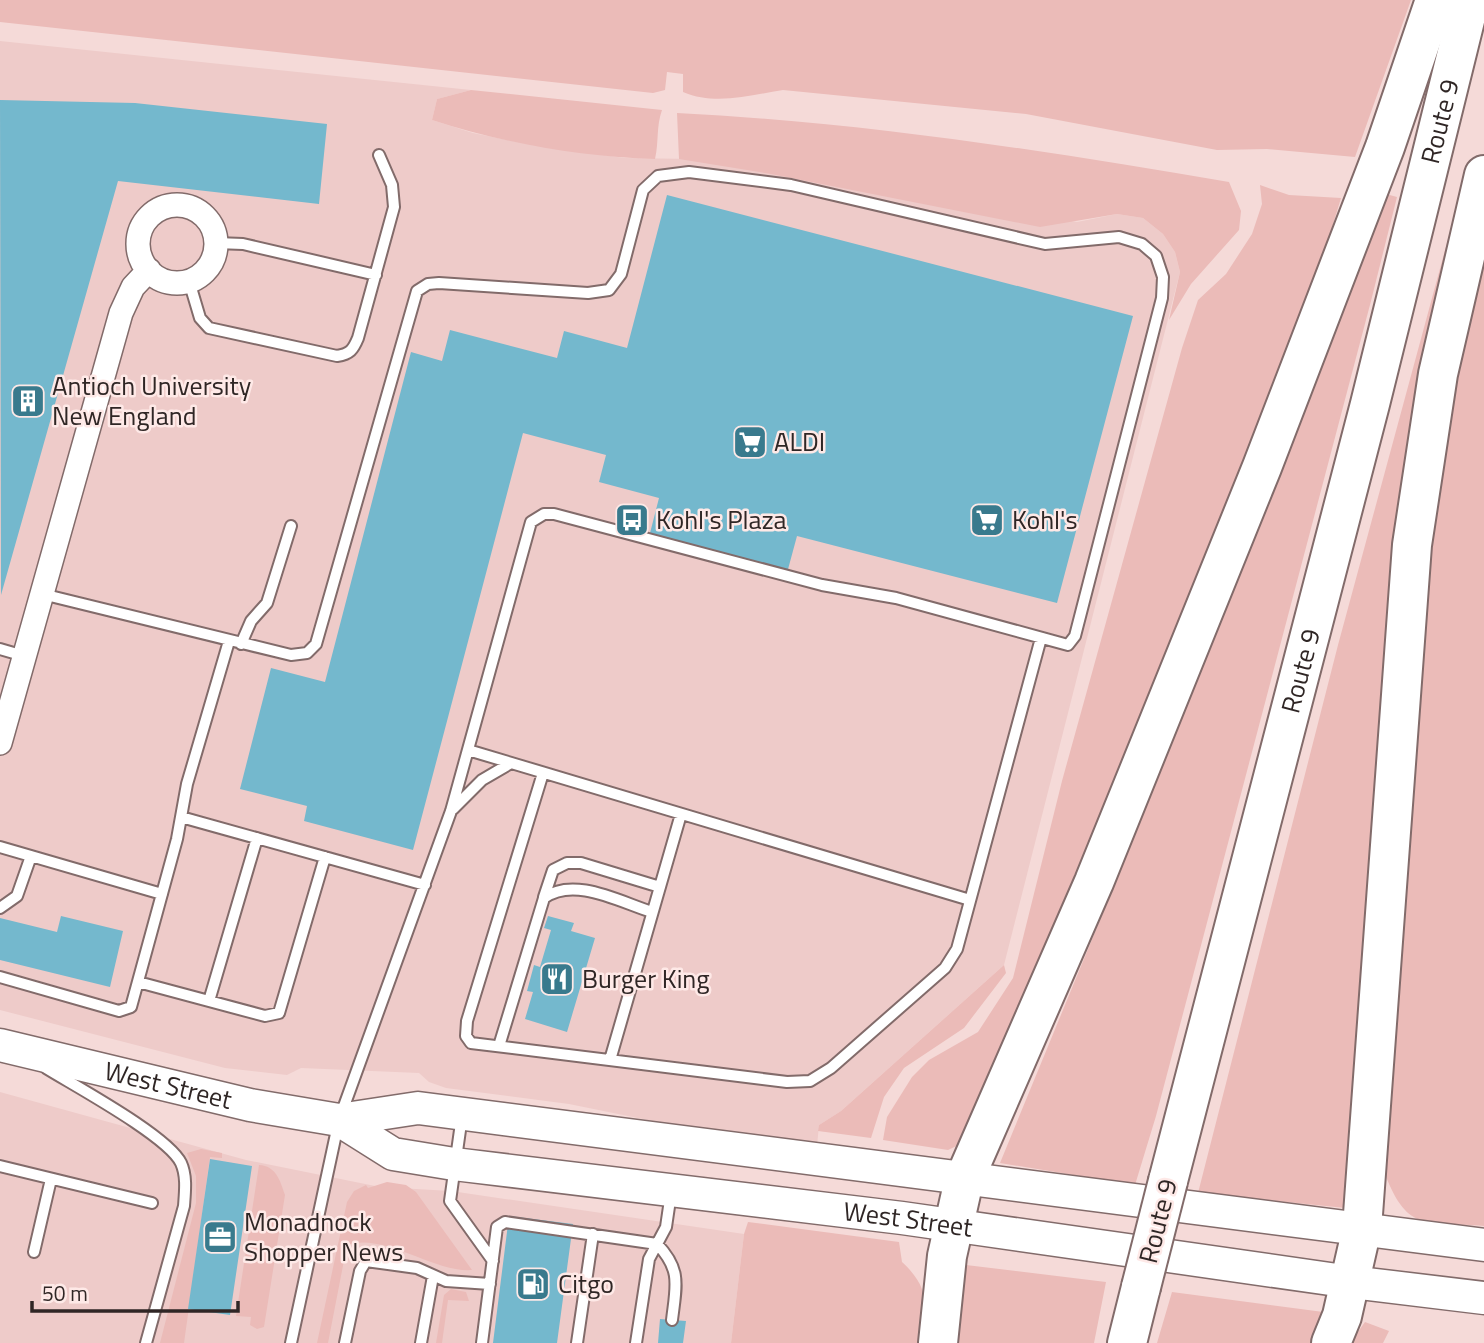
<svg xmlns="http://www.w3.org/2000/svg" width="1484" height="1343" font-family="'Titillium Web',sans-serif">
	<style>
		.built { fill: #eecbc9 }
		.green { fill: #ebbbb8 }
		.building { fill: #74b8cd }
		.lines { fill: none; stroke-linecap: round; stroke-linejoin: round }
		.lane-casing { stroke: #826b6a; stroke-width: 14 }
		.street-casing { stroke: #826b6a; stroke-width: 26 }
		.secondary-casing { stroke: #826b6a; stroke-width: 35 }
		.highway-casing { stroke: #826b6a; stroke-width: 42 }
		.lane { stroke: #fff; stroke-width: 10 }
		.street { stroke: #fff; stroke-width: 23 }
		.secondary { stroke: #fff; stroke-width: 32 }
		.highway { stroke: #fff; stroke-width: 38 }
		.highway-bridge-casing { stroke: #826b6a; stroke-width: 42; stroke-linecap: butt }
		.highway-bridge { stroke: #fff; stroke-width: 38 }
		.labels { text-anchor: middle; stroke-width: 5; stroke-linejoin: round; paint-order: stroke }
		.street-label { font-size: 26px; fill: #2f2625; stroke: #fee9e7 }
		.poi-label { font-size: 26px; fill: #2f2625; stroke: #fee9e7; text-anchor: start }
	</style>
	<rect width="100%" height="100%" fill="#f5dad8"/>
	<path class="built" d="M 0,41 L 471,90 L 437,99 L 432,120 L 473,133 L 523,143 L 624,158 L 694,159 L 1077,222 L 1117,214 L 1143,218 L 1163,234 L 1175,252 L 1180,272 L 1004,965 L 841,1111 L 819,1125 L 817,1146 L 687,1128 L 569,1104 L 446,1088 L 429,1082 L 419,1073 L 301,1068 L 287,1075 L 225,1068 L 0,1010 Z
		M 0,1092 L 246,1160 L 380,1187 L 451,1191 L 744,1234 L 731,1343 L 0,1343 Z"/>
	<path class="green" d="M 0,0 L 1411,0 L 1355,157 L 1267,149 L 1217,150 L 1026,114 L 783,90 C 750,95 716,106 683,92 L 683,74 L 667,72 L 665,90 L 653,93 L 0,22 Z
		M 471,90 L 662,110 C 656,127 659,141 655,159 C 580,157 503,143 432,120 L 437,99 Z
		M 677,113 C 862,122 1047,151 1229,182 L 1241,211 L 1239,230 L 1191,284 L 1169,320 L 1180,272 L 1175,252 L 1163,234 L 1143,218 L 1117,214 L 1040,227 L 771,174 L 679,159 Z
		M 1260,185 L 1289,195 L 1341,198 L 1321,264 L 1180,631 L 963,1143 L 948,1150 L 883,1140 L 887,1117 L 912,1077 L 929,1060 L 978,1032 L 1013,978 L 1062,781 L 1182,348 L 1198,300 L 1226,274 L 1252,234 L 1262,204 Z
		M 1386,194 L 1397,197 L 1371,301 L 1156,1116 L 1135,1185 L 1000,1163 L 1123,864 L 1172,727 Z
		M 1464,200 L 1355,1209 L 1198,1193 L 1338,645 L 1451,228 Z
		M 1484,223 L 1484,1226 C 1427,1221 1408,1234 1385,1174 L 1437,460 Z
		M 1004,965 L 1006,973 L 964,1028 L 904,1068 L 884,1097 L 871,1138 L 818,1131 L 819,1125 L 841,1111 Z
		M 201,1149 L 222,1153 L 222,1158 L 210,1157 L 184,1343 L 160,1343 L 196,1203 L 196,1176 L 187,1153 Z
		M 259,1165 C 276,1166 280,1180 285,1195 L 264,1327 L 257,1329 L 250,1325 L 251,1317 L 236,1316 Z
		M 387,1182 L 406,1185 L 416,1192 L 472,1270 C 435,1273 383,1232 347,1245 L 328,1343 L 317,1343 L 347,1202 L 354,1191 L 366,1185 L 368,1188 Z
		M 748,1222 L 899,1242 L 902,1262 C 931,1289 926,1305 922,1343 L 731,1343 L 744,1234 Z
		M 966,1265 L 1106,1282 L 1094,1343 L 957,1343 Z
		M 451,1289 L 466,1292 L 469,1301 L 448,1300 L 442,1343 L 436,1343 L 444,1295 Z
		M 1172,1292 L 1331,1313 L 1319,1343 L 1157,1343 Z
		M 1365,1322 L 1389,1331 L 1383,1343 L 1350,1343 Z"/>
	<path class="building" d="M 0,100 L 135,103 L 327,124 L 319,204 L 118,181 L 1,595 Z
		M 667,195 L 1133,316 L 1057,603 L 797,536 L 787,573 L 649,537 L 659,498 L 599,482 L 606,455 L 523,433 L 413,850 L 304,821 L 307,806 L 240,789 L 271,668 L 325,682 L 411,352 L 442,361 L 450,330 L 557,358 L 564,331 L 627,348 Z
		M 61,916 L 123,931 L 110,987 L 0,960 L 0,918 L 57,932 Z
		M 548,916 L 574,923 L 571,931 L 595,938 L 567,1032 L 525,1019 L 533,992 L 527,991 L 534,965 L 540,967 L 551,930 L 544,928 Z
		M 210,1159 L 252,1166 L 230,1315 L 188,1309 Z
		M 509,1216 L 573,1224 L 557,1343 L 493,1343 Z
		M 660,1319 L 686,1321 L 683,1343 L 658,1343 Z"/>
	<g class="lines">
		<g class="lane-casing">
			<path id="lane" d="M 216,243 L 243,244 L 376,275
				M 189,281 L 200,318 L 209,328 L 337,356 C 350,354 353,350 358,338 L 394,207 L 392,185 L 379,155
				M 42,594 L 291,655 L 307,653 L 316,644 L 417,291 L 428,284 L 439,283 L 588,293 L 609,290 L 621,274 L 643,190 L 658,176 L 689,172 L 791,185 L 1045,244 L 1119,237 L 1142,244 L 1156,256 L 1163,277 L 1162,298 L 1075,636 L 1068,645 L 896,598 L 822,585 L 554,514 L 544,514 L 531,522 L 451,811 L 339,1120 L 291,1343
				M 241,644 L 251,621 L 267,603 L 291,526
				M 0,649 L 24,656
				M 468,750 L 970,900
				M 543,773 L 467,1021 L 466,1036 L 471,1043 L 787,1082 L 810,1081 L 831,1068 L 945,968 L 957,949 L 1041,638
				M 453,809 L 482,780 L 511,763
				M 181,817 L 425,885
				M 0,847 L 162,894
				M 544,897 L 553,870 L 567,863 L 581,863 L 660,887
				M 0,908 L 17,896 L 31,856
				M 0,977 L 119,1011 L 131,1007 L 177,839 L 187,784 L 229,641
				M 138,982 L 265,1016 L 279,1013 L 325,857
				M 209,1001 L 257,838
				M 499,1046 L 544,898 C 574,876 620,902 652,912
				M 610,1060 L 681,814
				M 46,1068 C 75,1086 168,1136 181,1163 C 187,1176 185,1192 184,1206 L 146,1343
				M 462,1116 L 450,1201 L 493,1261
				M 0,1166 L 152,1203
				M 34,1252 L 51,1179
				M 345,1343 L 360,1271 L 366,1261 L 417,1268 L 446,1281 L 490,1284
				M 421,1343 L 433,1276
				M 482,1343 L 497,1227 L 505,1222 L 657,1244 C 682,1270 676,1286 672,1320
				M 577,1343 L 593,1234
				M 636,1343 L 649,1259 L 666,1227 L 671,1193"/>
		</g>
		<g class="street-casing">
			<path id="street" d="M138 244a39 39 0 1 1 78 0a39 39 0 1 1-78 0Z
				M 0,743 L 121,313 L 133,287 L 149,270"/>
		</g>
		<g class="secondary-casing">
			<g id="secondary">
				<path id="s1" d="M 0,1045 L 250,1105 L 339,1120 L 418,1108 L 1484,1245"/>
				<path id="s2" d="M 339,1120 L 393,1154 L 454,1164 L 902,1218 L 1351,1282 L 1484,1298"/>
			</g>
		</g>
		<g class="highway-casing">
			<g id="highway">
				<path id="s3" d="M 1168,1181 L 1370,404 L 1470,0"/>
				<path d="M 938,1343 L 947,1256 L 964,1180 L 1094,882 L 1262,467 L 1385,147 L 1435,0"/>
				<path d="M 1127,1343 L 1141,1287"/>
				<path d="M 1331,1343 L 1342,1316 L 1362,1228 L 1412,545 L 1438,374 L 1484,175"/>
			</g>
		</g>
		<use href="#lane" class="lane"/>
		<use href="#street" class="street"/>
		<use href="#secondary" class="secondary"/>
		<use href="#highway" class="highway"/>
		<g class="highway-bridge-casing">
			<path id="highway-bridge" d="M 1141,1287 L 1168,1181"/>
		</g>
		<use href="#highway-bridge" class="highway-bridge"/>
	</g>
	<defs>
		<g id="building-square" transform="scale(1.75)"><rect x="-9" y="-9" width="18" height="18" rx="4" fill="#397a8d" stroke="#fee9e7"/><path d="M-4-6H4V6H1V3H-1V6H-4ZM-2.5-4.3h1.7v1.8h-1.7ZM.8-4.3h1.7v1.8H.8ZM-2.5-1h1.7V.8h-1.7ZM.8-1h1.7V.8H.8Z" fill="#fff"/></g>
		<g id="supermarket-square" transform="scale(1.75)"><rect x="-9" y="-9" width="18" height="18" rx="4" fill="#397a8d" stroke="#fee9e7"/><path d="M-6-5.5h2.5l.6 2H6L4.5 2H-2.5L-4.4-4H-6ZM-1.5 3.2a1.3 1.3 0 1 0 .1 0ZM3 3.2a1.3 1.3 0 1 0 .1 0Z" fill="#fff"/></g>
		<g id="bus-square" transform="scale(1.75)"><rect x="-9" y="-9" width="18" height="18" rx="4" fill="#397a8d" stroke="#fee9e7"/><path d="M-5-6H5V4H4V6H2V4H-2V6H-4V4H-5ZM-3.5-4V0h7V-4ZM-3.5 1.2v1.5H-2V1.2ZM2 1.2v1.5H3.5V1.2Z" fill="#fff"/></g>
		<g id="restaurant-square" transform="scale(1.75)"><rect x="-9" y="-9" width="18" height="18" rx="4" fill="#397a8d" stroke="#fee9e7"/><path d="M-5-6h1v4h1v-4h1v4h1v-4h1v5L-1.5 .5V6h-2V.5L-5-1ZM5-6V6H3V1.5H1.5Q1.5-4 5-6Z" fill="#fff"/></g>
		<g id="office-square" transform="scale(1.75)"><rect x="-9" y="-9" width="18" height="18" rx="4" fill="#397a8d" stroke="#fee9e7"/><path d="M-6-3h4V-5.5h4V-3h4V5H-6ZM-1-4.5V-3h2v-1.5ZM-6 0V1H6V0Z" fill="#fff"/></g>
		<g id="fuel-square" transform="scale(1.75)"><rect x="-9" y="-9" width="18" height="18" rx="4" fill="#397a8d" stroke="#fee9e7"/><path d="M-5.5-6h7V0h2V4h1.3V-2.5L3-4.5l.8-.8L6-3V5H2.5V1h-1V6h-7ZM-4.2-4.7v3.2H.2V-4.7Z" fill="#fff"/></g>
	</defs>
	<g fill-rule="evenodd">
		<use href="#building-square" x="28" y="401"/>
		<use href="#supermarket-square" x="750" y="442"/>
		<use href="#bus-square" x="632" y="520"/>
		<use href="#supermarket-square" x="987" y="520"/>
		<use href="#restaurant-square" x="557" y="979"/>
		<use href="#office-square" x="220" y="1237"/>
		<use href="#fuel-square" x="533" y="1284"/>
	</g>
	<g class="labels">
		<g class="street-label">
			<text dy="9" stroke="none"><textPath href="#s3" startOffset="1094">Route 9</textPath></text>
			<text dy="9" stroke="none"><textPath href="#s3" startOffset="527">Route 9</textPath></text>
			<text dy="9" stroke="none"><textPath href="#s1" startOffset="173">West Street</textPath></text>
			<text dy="9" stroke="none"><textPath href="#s2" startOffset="583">West Street</textPath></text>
			<text transform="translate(1158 1221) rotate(-76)" y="9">Route 9</text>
		</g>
		<g class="poi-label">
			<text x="52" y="395">Antioch University<tspan x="52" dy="30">New England</tspan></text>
			<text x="774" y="451">ALDI</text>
			<text x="656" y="529">Kohl's Plaza</text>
			<text x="1012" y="529">Kohl's</text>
			<text x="582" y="988">Burger King</text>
			<text x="244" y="1231">Monadnock<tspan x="244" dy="30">Shopper News</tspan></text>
			<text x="558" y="1293">Citgo</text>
		</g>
	</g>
	<path d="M32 1301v10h206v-10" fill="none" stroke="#2f2625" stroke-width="3.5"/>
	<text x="42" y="1301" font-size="21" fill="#2f2625" stroke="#fee9e7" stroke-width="5" paint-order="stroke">50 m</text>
</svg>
